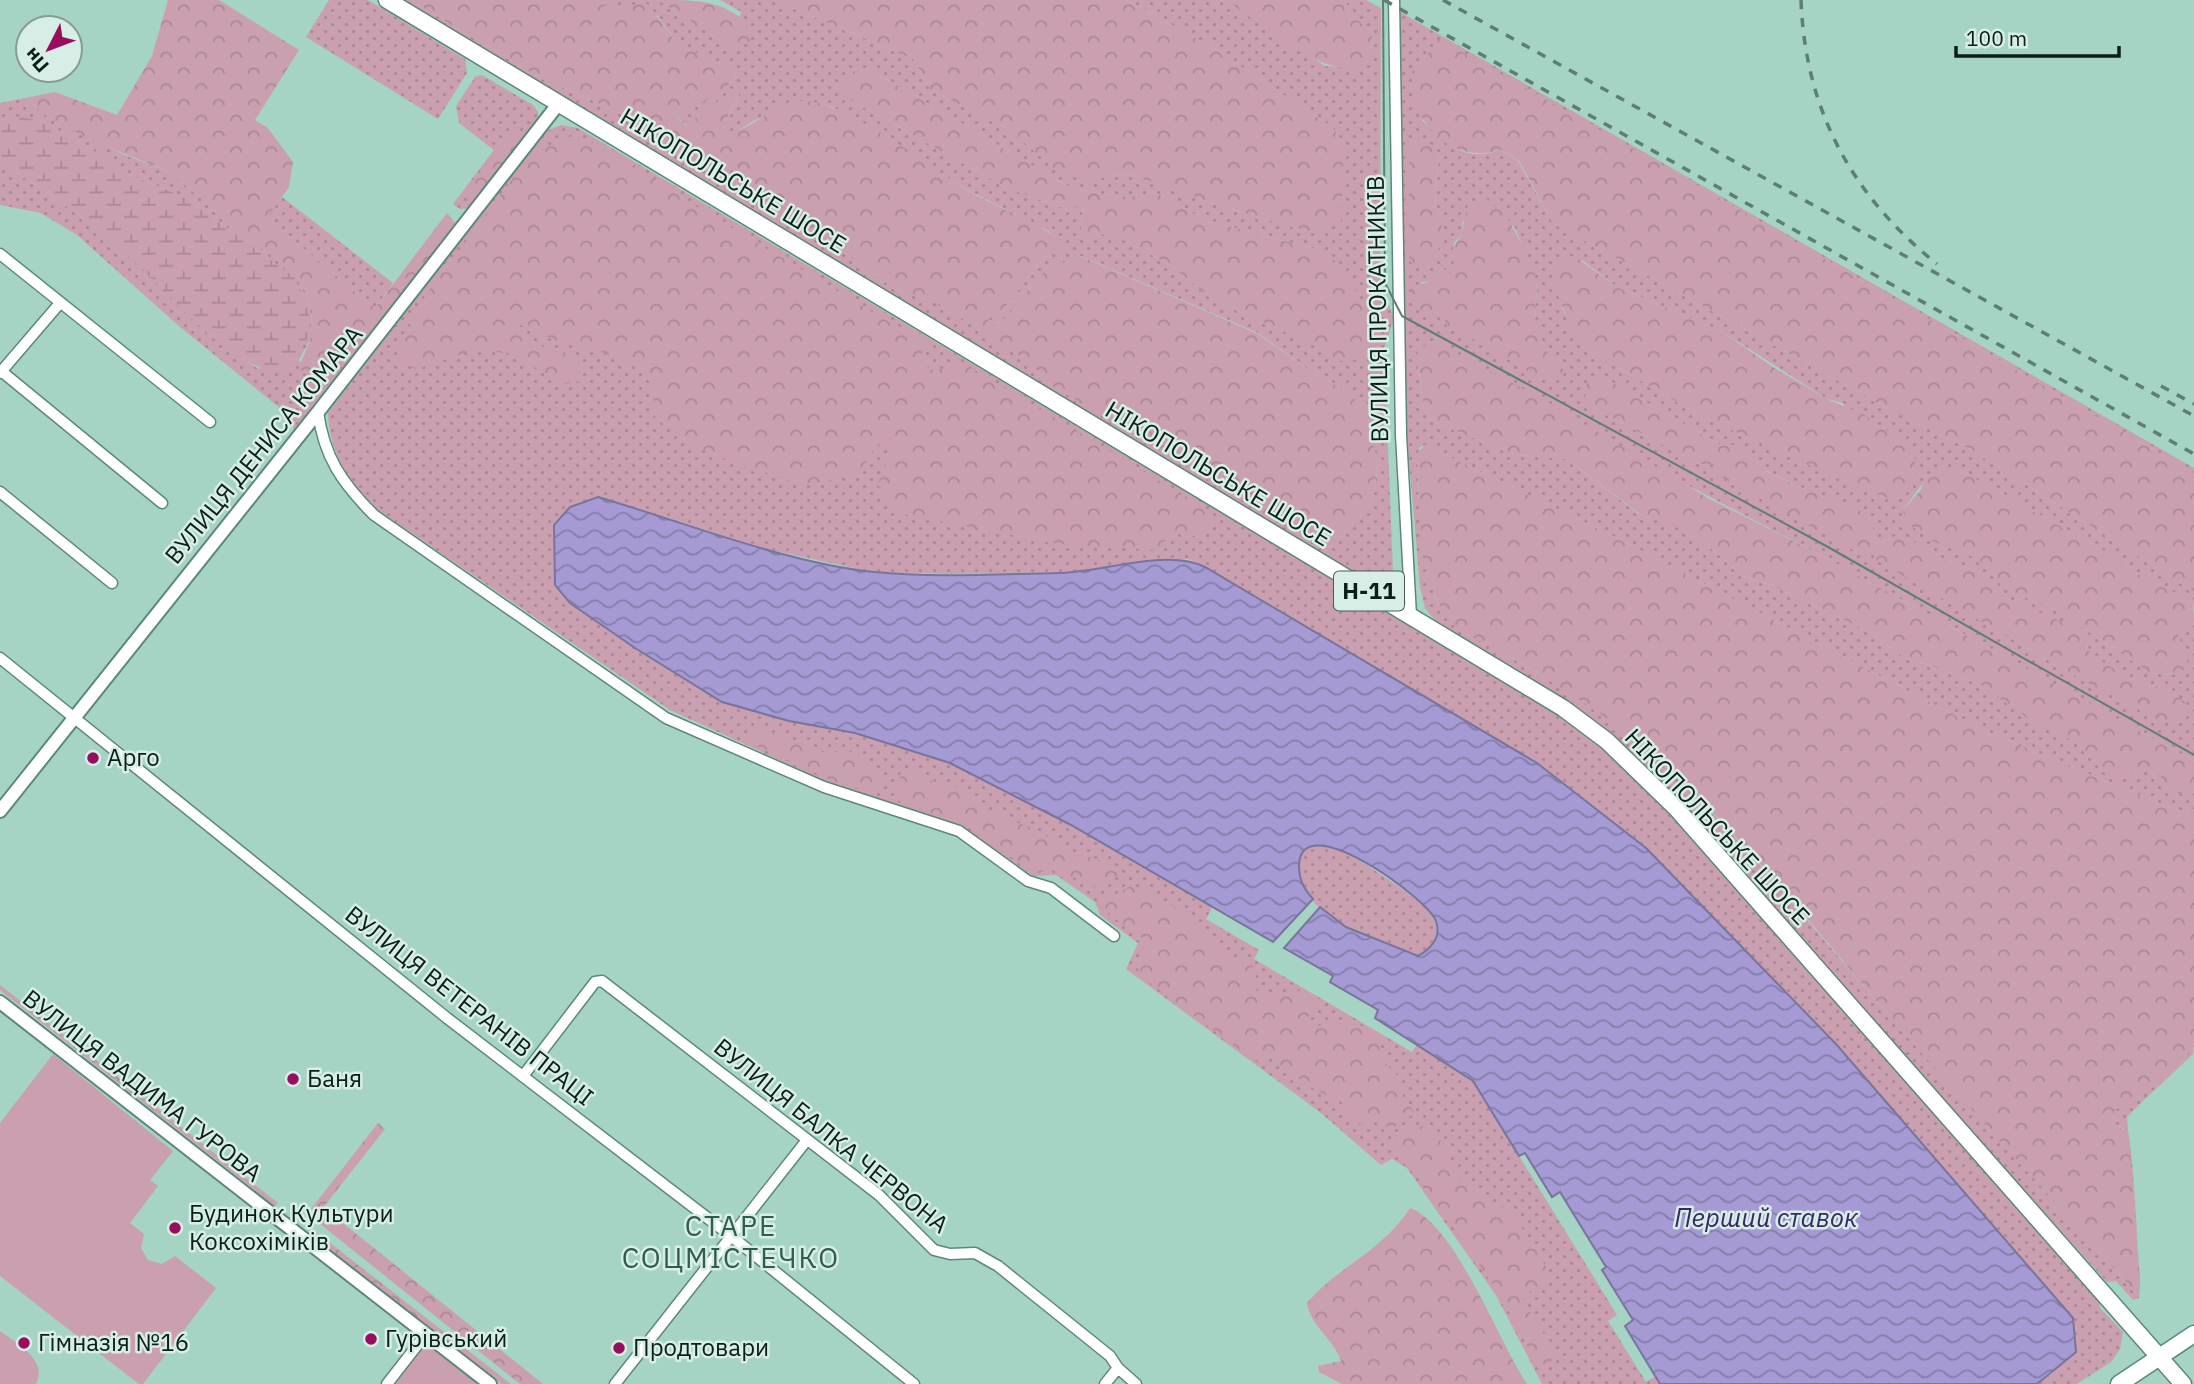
<svg xmlns="http://www.w3.org/2000/svg" width="2194" height="1384" font-family="'IBM Plex Sans',sans-serif">
	<style>
		.grass { fill: url(#grass-dots); fill-rule: evenodd }
		.forest { fill: url(#forest-crowns) }
		.wetland { fill: url(#wetland-marsh) }
		.park { fill: #ca9fb0 }
		.water { fill: url(#water-waves); stroke: #77759b; stroke-width: 2 }
		.lines { fill: none; stroke-linecap: round; stroke-linejoin: round }
		.minor-casing { stroke: #5c887a; stroke-width: 13 }
		.tertiary-casing { stroke: #5c887a; stroke-width: 16 }
		.primary-casing { stroke: #5c887a; stroke-width: 19 }
		.minor { stroke: #fff; stroke-width: 10 }
		.tertiary { stroke: #fff; stroke-width: 12 }
		.primary { stroke: #fff; stroke-width: 16 }
		.tram { stroke: #5e7e74; stroke-width: 2 }
		.rail { stroke: #5e7e74; stroke-width: 3.5; stroke-dasharray: 9 9; stroke-linecap: butt }
		.poi-dot { fill: #990d5f; stroke: #d7eee6; stroke-width: 2.5 }
		.labels { text-anchor: middle; stroke-width: 5; stroke-linejoin: round; paint-order: stroke }
		.shield { fill: #d7eee6; stroke: #495c56; stroke-width: 2 }
		.shield-label { font-size: 23px; font-weight: bold; fill: #0c1e19 }
		.street-label { font-size: 24px; fill: #0c1e19; stroke: #d7eee6 }
		.poi-label { font-size: 24px; fill: #0c1e19; stroke: #d7eee6; text-anchor: start }
		.water-label { font-size: 26px; font-style: italic; fill: #3a276a; stroke: #d7eee6 }
		.quarter-label { font-size: 28px; letter-spacing: 2px; fill: #305b4f; stroke: #d7eee6 }
	</style>
	<defs>
		<pattern id="grass-dots" width="8" height="8" patternUnits="userSpaceOnUse" patternTransform="scale(1.75)"><rect width="8" height="8" fill="#ca9fb0"/><path d="M2 2h.1M6 6h.1" fill="none" stroke="#ac8897" stroke-width="1.8" stroke-linecap="round"/></pattern>
		<pattern id="forest-crowns" width="20" height="18" patternUnits="userSpaceOnUse" patternTransform="scale(1.75)"><rect width="20" height="18" fill="#ca9fb0"/><path d="M2 6a3 3 0 1 1 6 0M12 15a3 3 0 1 1 6 0" fill="none" stroke="#ac8897"/></pattern>
		<pattern id="wetland-marsh" width="20" height="14" patternUnits="userSpaceOnUse" patternTransform="scale(1.75)"><rect width="20" height="14" fill="#ca9fb0"/><path d="M1 5h8M5 5V1M11 12h8M15 12V8" fill="none" stroke="#ac8897"/></pattern>
		<pattern id="water-waves" width="16" height="10" patternUnits="userSpaceOnUse" patternTransform="scale(1.75)"><rect width="16" height="10" fill="#a59ad3"/><path d="M0 5q4-4 8 0t8 0" fill="none" stroke="#857daa"/></pattern>
	</defs>
	<rect width="100%" height="100%" fill="#a5d3c4"/>
	<path class="grass" d="M 329,0 L 368,0 L 465,59 L 467,73 L 438,119 L 306,37 Z
		M 402,0 L 410,0 L 540,78 L 592,100 L 720,162 L 772,195 L 814,231 L 896,290 L 933,302 L 982,329 L 994,346 C 1015,349 1035,364 1046,382 L 1318,545 L 1330,547 L 1372,503 L 1378,466 L 1367,414 L 1350,393 L 1315,374 L 1258,333 L 1081,256 L 1049,265 L 1007,317 L 992,326 L 987,322 L 992,315 L 1002,311 L 1043,259 L 1065,248 L 1050,232 L 971,192 L 833,107 L 802,101 L 753,121 L 733,134 L 721,134 C 725,120 734,109 739,94 L 733,90 L 687,126 L 676,116 L 736,79 L 733,68 L 678,45 L 658,16 L 638,6 L 617,5 L 576,44 L 609,0 L 658,0 L 731,47 L 741,12 L 720,0 L 773,0 L 913,59 L 931,90 L 1006,128 L 1043,156 L 1087,180 L 1128,173 L 1217,205 L 1307,231 L 1341,173 L 1344,144 L 1332,127 L 1215,49 L 1127,0 L 1220,0 L 1232,4 L 1325,66 C 1349,68 1352,66 1370,53 L 1373,33 L 1344,9 L 1349,0 L 1366,0 L 1381,8 L 1380,284 L 1394,318 L 1384,349 L 1394,597 ZM 873,71 L 1065,185 L 1096,193 L 1129,197 L 1156,193 L 1205,220 L 1319,250 L 1339,361 L 1310,343 L 1213,300 L 1170,265 L 1112,234 L 1081,230 L 1083,205 L 1066,209 L 1007,188 L 852,101 Z
		M 1400,12 L 2194,468 L 2194,473 L 1683,177 L 1439,40 L 1425,57 L 1414,64 L 1423,122 C 1450,146 1464,162 1501,150 L 1518,161 L 1553,223 L 1896,413 L 1970,449 L 2194,592 L 2194,606 L 2193,603 L 2136,575 L 2117,558 L 1954,467 L 1923,483 L 1903,510 L 1955,549 L 1973,556 L 2010,591 L 2058,611 L 2150,673 L 2172,675 L 2184,670 L 2187,663 L 2178,635 L 2184,625 L 2194,619 L 2194,761 L 1817,553 L 1658,470 L 1418,366 L 1424,411 L 1436,423 L 1517,455 L 1566,459 L 1639,514 L 1672,523 L 1713,550 L 1746,578 L 1771,585 L 1869,632 L 1906,659 L 1930,665 L 1983,686 L 2076,742 L 2107,775 L 2130,775 L 2147,768 L 2155,768 L 2172,791 L 2182,794 L 2194,789 L 2194,814 L 2173,809 L 1981,729 L 1623,541 L 1425,445 L 1420,447 C 1412,468 1426,589 1440,606 C 1464,634 1494,646 1524,665 C 1575,696 1626,728 1669,769 C 1750,847 1819,936 1892,1019 C 1974,1112 2057,1203 2138,1296 C 2141,1282 2133,1139 2127,1132 C 2125,1128 2117,1126 2113,1124 L 2114,1110 C 2145,1092 2180,1077 2194,1041 L 2193,1054 C 2171,1076 2148,1095 2127,1117 L 2140,1280 L 2139,1298 L 2133,1300 L 2116,1281 L 2107,1282 L 1680,805 L 1437,623 L 1425,608 L 1420,587 L 1407,435 ZM 1409,151 L 1439,154 L 1435,204 L 1443,229 L 1412,263 L 1409,259 ZM 1463,221 L 1514,226 L 1537,280 L 1535,322 L 1548,355 L 1562,365 L 1443,317 L 1421,282 L 1429,282 L 1435,273 L 1455,267 L 1454,243 L 1461,235 ZM 1582,260 L 1617,287 L 1721,331 L 1827,399 L 1843,403 L 1883,497 L 1701,416 L 1584,348 L 1562,308 ZM 1606,379 L 1722,446 L 1733,445 L 1759,467 L 1871,522 L 1877,544 L 1898,535 L 1932,550 L 1943,560 L 1980,572 L 1997,584 L 2008,599 L 2087,645 L 2091,655 L 2131,679 L 2175,692 L 2070,673 L 1877,560 L 1878,551 L 1718,464 L 1721,459 L 1699,464 L 1584,403 Z
		M 482,75 L 533,105 L 538,112 L 538,122 L 471,208 L 460,209 L 453,204 L 494,150 L 459,123 L 456,106 L 475,77 Z
		M 25,98 L 47,116 L 122,154 L 170,172 L 248,239 L 298,274 L 312,308 L 311,338 L 299,360 L 309,379 L 328,386 L 294,429 L 280,408 L 180,327 L 77,235 L 41,213 L 0,205 L 0,163 C 49,192 96,226 138,264 C 178,301 212,341 259,369 L 294,277 L 185,197 L 130,175 L 77,140 L 39,120 L 0,117 L 0,103 Z
		M 561,125 L 578,128 L 1559,715 L 1600,747 L 1669,814 L 2098,1297 L 2100,1308 L 2123,1332 L 2120,1349 L 2111,1362 L 2077,1384 L 2037,1384 L 2053,1373 L 1537,763 L 1205,567 L 1188,559 L 1087,572 L 952,574 L 873,572 L 570,507 L 554,524 L 555,585 L 570,603 L 635,648 L 722,702 L 789,721 L 855,733 L 950,763 L 1008,790 L 1213,906 L 1206,919 L 1259,950 L 1254,959 L 1412,1052 L 1418,1043 L 1473,1081 L 1617,1315 L 1608,1321 L 1646,1382 L 1656,1376 L 1660,1384 L 1542,1384 L 1497,1297 L 1407,1168 L 1392,1159 L 1381,1165 L 1321,1113 L 1126,969 L 1138,943 L 1100,915 L 1095,902 L 1056,875 L 1033,876 L 963,827 L 825,781 L 670,710 L 378,510 C 349,481 330,455 328,413 L 546,131 Z
		M 282,197 L 393,283 L 375,308 L 266,217 Z
		M 1316,845 C 1325,846 1334,846 1342,850 C 1358,857 1369,867 1383,876 C 1411,895 1466,926 1418,956 C 1383,941 1299,917 1299,869 C 1299,855 1303,850 1316,845 Z"/>
	<path class="forest" d="M 168,0 L 219,0 L 299,50 L 255,120 L 268,128 L 293,162 L 289,187 L 267,218 L 375,308 L 447,213 L 456,224 L 453,229 L 328,386 L 309,379 L 299,367 L 311,338 L 312,308 L 298,274 L 248,239 L 170,172 L 92,141 L 47,116 L 25,98 L 55,92 L 117,115 L 152,56 Z
		M 410,0 L 609,0 L 580,40 L 617,5 L 648,4 L 678,45 L 733,68 L 736,79 L 707,100 L 676,116 L 686,126 L 733,90 L 739,93 C 734,109 724,120 722,134 C 750,134 775,100 805,101 C 850,103 930,168 972,193 C 1001,209 1034,221 1061,240 L 1066,248 L 1043,259 L 1002,311 L 992,315 L 987,322 L 992,326 L 1007,317 L 1049,265 L 1080,256 L 1258,334 L 1315,374 L 1350,393 L 1367,414 L 1378,465 L 1372,503 L 1330,547 L 1318,546 L 1046,382 C 1035,364 1015,349 994,346 L 981,329 L 933,302 L 896,290 L 814,231 L 772,195 L 720,162 L 592,100 L 540,78 Z
		M 658,0 C 701,0 725,0 753,29 L 750,43 L 731,47 Z
		M 773,0 L 1127,0 L 1215,49 L 1332,127 L 1344,144 L 1341,222 L 1325,229 L 1307,231 L 1217,205 L 1128,173 L 1087,180 L 1063,175 L 1006,128 L 931,90 L 913,59 Z
		M 1220,0 L 1349,0 L 1344,9 L 1373,33 L 1368,64 C 1328,84 1263,26 1232,4 Z
		M 1439,39 L 1683,177 L 2194,473 L 2194,592 L 1970,449 L 1896,413 L 1553,223 L 1519,161 L 1501,150 C 1448,166 1404,118 1414,64 L 1425,57 Z
		M 856,71 L 873,71 L 1065,185 L 1096,193 L 1129,197 L 1156,193 L 1205,220 L 1319,250 L 1339,263 L 1354,287 L 1371,329 L 1369,352 L 1356,360 L 1339,361 L 1310,343 L 1213,300 L 1170,265 L 1112,234 L 1088,236 L 1081,230 L 1083,206 L 1066,209 L 1007,188 L 852,101 L 839,86 L 844,76 Z
		M 511,131 L 519,133 L 517,144 L 477,197 L 470,197 L 467,189 Z
		M 572,136 L 615,151 L 679,196 L 889,322 L 930,339 L 928,348 L 922,352 L 922,363 L 934,371 L 956,365 L 968,366 L 1213,513 L 1205,534 L 1189,537 L 1174,533 L 1155,550 L 1058,544 L 897,513 L 878,485 L 890,451 L 887,444 L 875,445 C 862,483 835,477 799,486 C 781,475 763,473 743,466 C 711,454 679,439 654,416 C 652,407 655,391 651,384 C 628,349 585,352 550,338 C 536,332 526,324 510,324 C 518,331 528,341 538,345 C 561,354 581,349 581,381 L 564,384 L 511,354 L 477,349 L 417,369 L 401,364 L 400,346 L 423,299 L 507,186 L 535,153 Z
		M 1423,139 L 1435,147 L 1439,154 L 1435,204 L 1443,229 L 1438,253 L 1426,264 L 1412,263 L 1409,259 L 1409,151 L 1414,143 Z
		M 1487,199 L 1506,215 L 1529,258 L 1537,280 L 1535,322 L 1548,354 L 1562,365 L 1564,377 L 1553,382 L 1540,378 L 1448,325 L 1443,317 L 1432,318 L 1418,308 L 1410,296 L 1413,286 L 1429,282 L 1435,273 L 1455,267 L 1451,252 L 1461,235 L 1468,204 Z
		M 1574,256 L 1617,287 L 1721,331 L 1773,367 L 1827,399 L 1863,414 L 1900,439 L 1910,448 L 1915,459 L 1916,472 L 1911,484 L 1903,493 L 1891,499 L 1861,489 L 1701,416 L 1584,348 L 1572,330 L 1557,293 L 1554,263 L 1560,258 Z
		M 1436,342 L 1551,404 L 1708,498 L 1817,553 L 2194,761 L 2194,789 L 2182,794 L 2172,791 L 2154,768 L 2147,768 L 2130,775 L 2107,775 L 2076,742 L 2034,723 L 1983,686 L 1930,665 L 1906,659 L 1869,632 L 1771,585 L 1746,578 L 1713,550 L 1672,524 L 1640,514 L 1566,459 L 1517,455 L 1436,423 L 1424,411 L 1417,355 L 1419,348 Z
		M 1606,379 L 1722,446 L 1733,445 L 1768,472 L 1811,492 L 1857,508 L 1871,522 L 1877,544 L 1898,535 L 1932,550 L 1943,560 L 1980,572 L 1997,584 L 2008,599 L 2071,626 L 2084,639 L 2091,655 L 2131,679 L 2175,692 L 2185,703 L 2186,715 L 2173,723 L 2160,721 L 2070,673 L 1876,560 L 1878,551 L 1862,553 L 1853,550 L 1716,474 L 1720,459 L 1712,464 L 1699,464 L 1584,403 L 1587,383 Z
		M 1425,445 L 1623,541 L 1981,729 L 2173,809 L 2194,814 L 2194,1041 C 2180,1078 2145,1091 2114,1111 L 2113,1124 L 2127,1131 L 2129,1136 L 2140,1280 L 2139,1297 C 2057,1203 1972,1111 1890,1017 C 1818,933 1749,843 1668,768 C 1623,726 1571,694 1518,661 C 1495,647 1464,637 1446,615 C 1417,577 1420,499 1417,453 Z
		M 1954,467 L 2117,558 L 2136,575 L 2144,575 L 2193,603 L 2194,619 L 2184,625 L 2178,635 L 2188,663 L 2184,670 L 2172,675 L 2150,673 L 2058,611 L 2010,591 L 1973,557 L 1932,541 L 1906,522 L 1903,510 L 1920,491 L 1926,477 Z
		M 757,728 L 828,754 C 854,745 870,759 885,778 L 885,785 L 875,794 L 826,778 L 749,742 L 749,736 Z
		M 911,768 L 928,780 L 970,790 L 990,811 L 1042,833 L 1070,851 L 1105,862 L 1119,872 C 1101,906 1079,874 1057,871 C 1050,870 1041,872 1034,873 L 965,825 L 901,803 L 895,795 L 901,772 Z
		M 1133,885 L 1177,908 L 1231,962 L 1241,959 L 1252,963 L 1256,976 L 1254,988 C 1278,1011 1297,970 1318,1006 L 1308,1017 L 1310,1027 L 1352,1020 L 1377,1036 L 1386,1064 L 1400,1078 L 1403,1096 L 1414,1112 C 1403,1124 1392,1133 1378,1122 L 1360,1125 L 1350,1117 L 1343,1103 L 1312,1088 L 1271,1058 L 1255,1061 L 1142,977 L 1135,963 L 1144,948 L 1143,938 L 1132,933 L 1098,904 Z
		M 0,985 L 278,1203 L 275,1206 L 0,990 Z
		M 378,1123 L 385,1129 L 318,1214 L 311,1209 Z
		M 1411,1125 L 1425,1127 L 1449,1148 L 1448,1167 L 1476,1194 L 1512,1212 L 1546,1267 L 1548,1285 L 1535,1287 L 1523,1299 C 1531,1319 1547,1333 1556,1352 L 1549,1365 L 1536,1363 L 1500,1295 L 1410,1165 L 1397,1157 L 1395,1145 Z
		M 1410,1208 C 1456,1225 1499,1343 1527,1384 L 1342,1384 L 1319,1372 L 1318,1366 L 1341,1361 C 1333,1338 1311,1327 1307,1303 C 1338,1266 1382,1252 1410,1208 Z
		M 328,1211 L 543,1384 L 520,1384 L 319,1223 Z
		M 312,1229 L 511,1384 L 501,1384 L 309,1234 Z"/>
	<path class="wetland" d="M 12,116 L 39,120 L 77,140 L 130,175 L 185,197 L 294,277 L 309,308 L 308,337 L 297,357 L 284,369 L 273,372 C 221,358 177,302 139,266 C 98,227 49,192 0,163 L 0,117 Z"/>
	<path class="park" d="M 53,1054 L 173,1151 L 150,1180 L 158,1186 L 130,1223 L 144,1234 L 141,1248 L 148,1260 L 162,1264 L 175,1256 L 216,1288 L 143,1384 L 139,1384 L 0,1276 L 0,1123 Z
		M 0,1331 C 17,1344 48,1359 36,1384 L 0,1384 Z
		M 426,1334 L 490,1384 L 388,1384 Z"/>
	<path class="water" d="M 598,497 C 683,522 787,563 874,572 C 935,578 998,574 1059,573 C 1103,572 1167,548 1205,567 L 1537,763 L 1646,848 L 1836,1044 L 2073,1318 L 2076,1352 L 2037,1384 L 1660,1384 L 1625,1326 L 1633,1320 L 1602,1270 L 1606,1267 L 1560,1192 L 1552,1197 L 1525,1153 L 1519,1156 L 1473,1081 L 1375,1018 L 1378,1010 L 1330,982 L 1333,976 L 1284,948 L 1320,907 L 1346,927 L 1418,956 C 1430,949 1442,938 1436,921 C 1426,897 1301,806 1299,865 C 1299,879 1303,888 1313,899 L 1273,942 L 1071,825 L 950,763 L 855,733 L 789,721 L 722,702 L 635,648 L 570,603 L 555,585 L 554,525 L 570,507 Z"/>
	<g class="lines">
		<g class="minor-casing">
			<path id="minor" d="M 1394,0 L 1401,435 L 1411,616
				M 0,254 L 210,422
				M 0,370 L 162,503
				M 0,373 L 60,303
				M 318,412 C 324,457 342,483 374,515 L 666,718 L 824,787 L 959,831 L 1028,881 L 1051,888 L 1114,936
				M 0,492 L 112,583
				M 0,658 L 447,1018 L 731,1236 L 914,1384
				M 523,1076 L 595,982 L 602,981 L 879,1195 L 934,1250 L 950,1254 L 975,1253 L 998,1266 L 1110,1356 L 1118,1368 L 1136,1384
				M 387,1384 L 426,1334
				M 615,1384 L 807,1140
				M 1105,1384 L 1118,1368"/>
		</g>
		<g class="tertiary-casing">
			<path id="tertiary" d="M 0,811 L 318,412 L 559,103
				M 0,1002 L 490,1384"/>
		</g>
		<g class="primary-casing">
			<path id="primary" d="M 387,0 L 1563,708 L 1607,741 L 1676,808 L 2183,1384
				M 2119,1384 L 2194,1334"/>
		</g>
		<use href="#minor" class="minor"/>
		<use href="#tertiary" class="tertiary"/>
		<use href="#primary" class="primary"/>
		<path class="tram" d="M 1383,0 L 1385,283 L 1402,316 L 1828,547 L 2194,755"/>
		<path class="rail" d="M 1384,0 L 2194,454
			M 1443,0 L 2194,416
			M 1801,0 C 1805,110 1852,196 1937,264
			M 2161,386 L 2194,404"/>
	</g>
	<g class="poi-dot">
		<circle cx="93" cy="758" r="7"/>
		<circle cx="293" cy="1079" r="7"/>
		<circle cx="175" cy="1228" r="7"/>
		<circle cx="371" cy="1339" r="7"/>
		<circle cx="24" cy="1343" r="7"/>
		<circle cx="619" cy="1348" r="7"/>
	</g>
	<g class="labels">
		<rect class="shield" x="1334" y="571.5" width="70" height="39" rx="5"/>
		<g class="shield-label">
			<text x="1369" y="599">Н-11</text>
		</g>
		<g class="street-label">
			<text transform="translate(733 181) rotate(31)" y="8">НІКОПОЛЬСЬКЕ ШОСЕ</text>
			<text transform="translate(1378 309) rotate(-91)" y="8">ВУЛИЦЯ ПРОКАТНИКІВ</text>
			<text transform="translate(264 445) rotate(-51)" y="8">ВУЛИЦЯ ДЕНИСА КОМАРА</text>
			<text transform="translate(1218 474) rotate(31)" y="8">НІКОПОЛЬСЬКЕ ШОСЕ</text>
			<text transform="translate(1717 827) rotate(47)" y="8">НІКОПОЛЬСЬКЕ ШОСЕ</text>
			<text transform="translate(469 1006) rotate(38)" y="8">ВУЛИЦЯ ВЕТЕРАНІВ ПРАЦІ</text>
			<text transform="translate(142 1086) rotate(38)" y="8">ВУЛИЦЯ ВАДИМА ГУРОВА</text>
			<text transform="translate(831 1136) rotate(39)" y="8">ВУЛИЦЯ БАЛКА ЧЕРВОНА</text>
		</g>
		<g class="poi-label">
			<text x="107" y="766">Арго</text>
			<text x="307" y="1087">Баня</text>
			<text x="189" y="1222">Будинок Культури<tspan x="189" dy="28">Коксохіміків</tspan></text>
			<text x="385" y="1347">Гурівський</text>
			<text x="38" y="1351">Гімназія №16</text>
			<text x="633" y="1356">Продтовари</text>
		</g>
		<g class="water-label">
			<text x="1766" y="1227">Перший ставок</text>
		</g>
		<g class="quarter-label">
			<text x="731" y="1236">СТАРЕ<tspan x="731" dy="32">СОЦМІСТЕЧКО</tspan></text>
		</g>
	</g>
	<g transform="translate(49 49) rotate(228)"><circle r="33" fill="#d7eee6" stroke="#869b94" stroke-width="2"/>
	<path d="M0-5L12 26L0 18L-12 26Z" fill="#990d5f"/>
	<text y="-10" font-size="19" font-weight="bold" text-anchor="middle" fill="#0c1e19">Пн</text>
	</g>
	<path d="M1956 46v10h163v-10" fill="none" stroke="#0c1e19" stroke-width="3.5"/>
	<text x="1966" y="46" font-size="21" fill="#0c1e19" stroke="#d7eee6" stroke-width="5" paint-order="stroke">100 m</text>
</svg>
